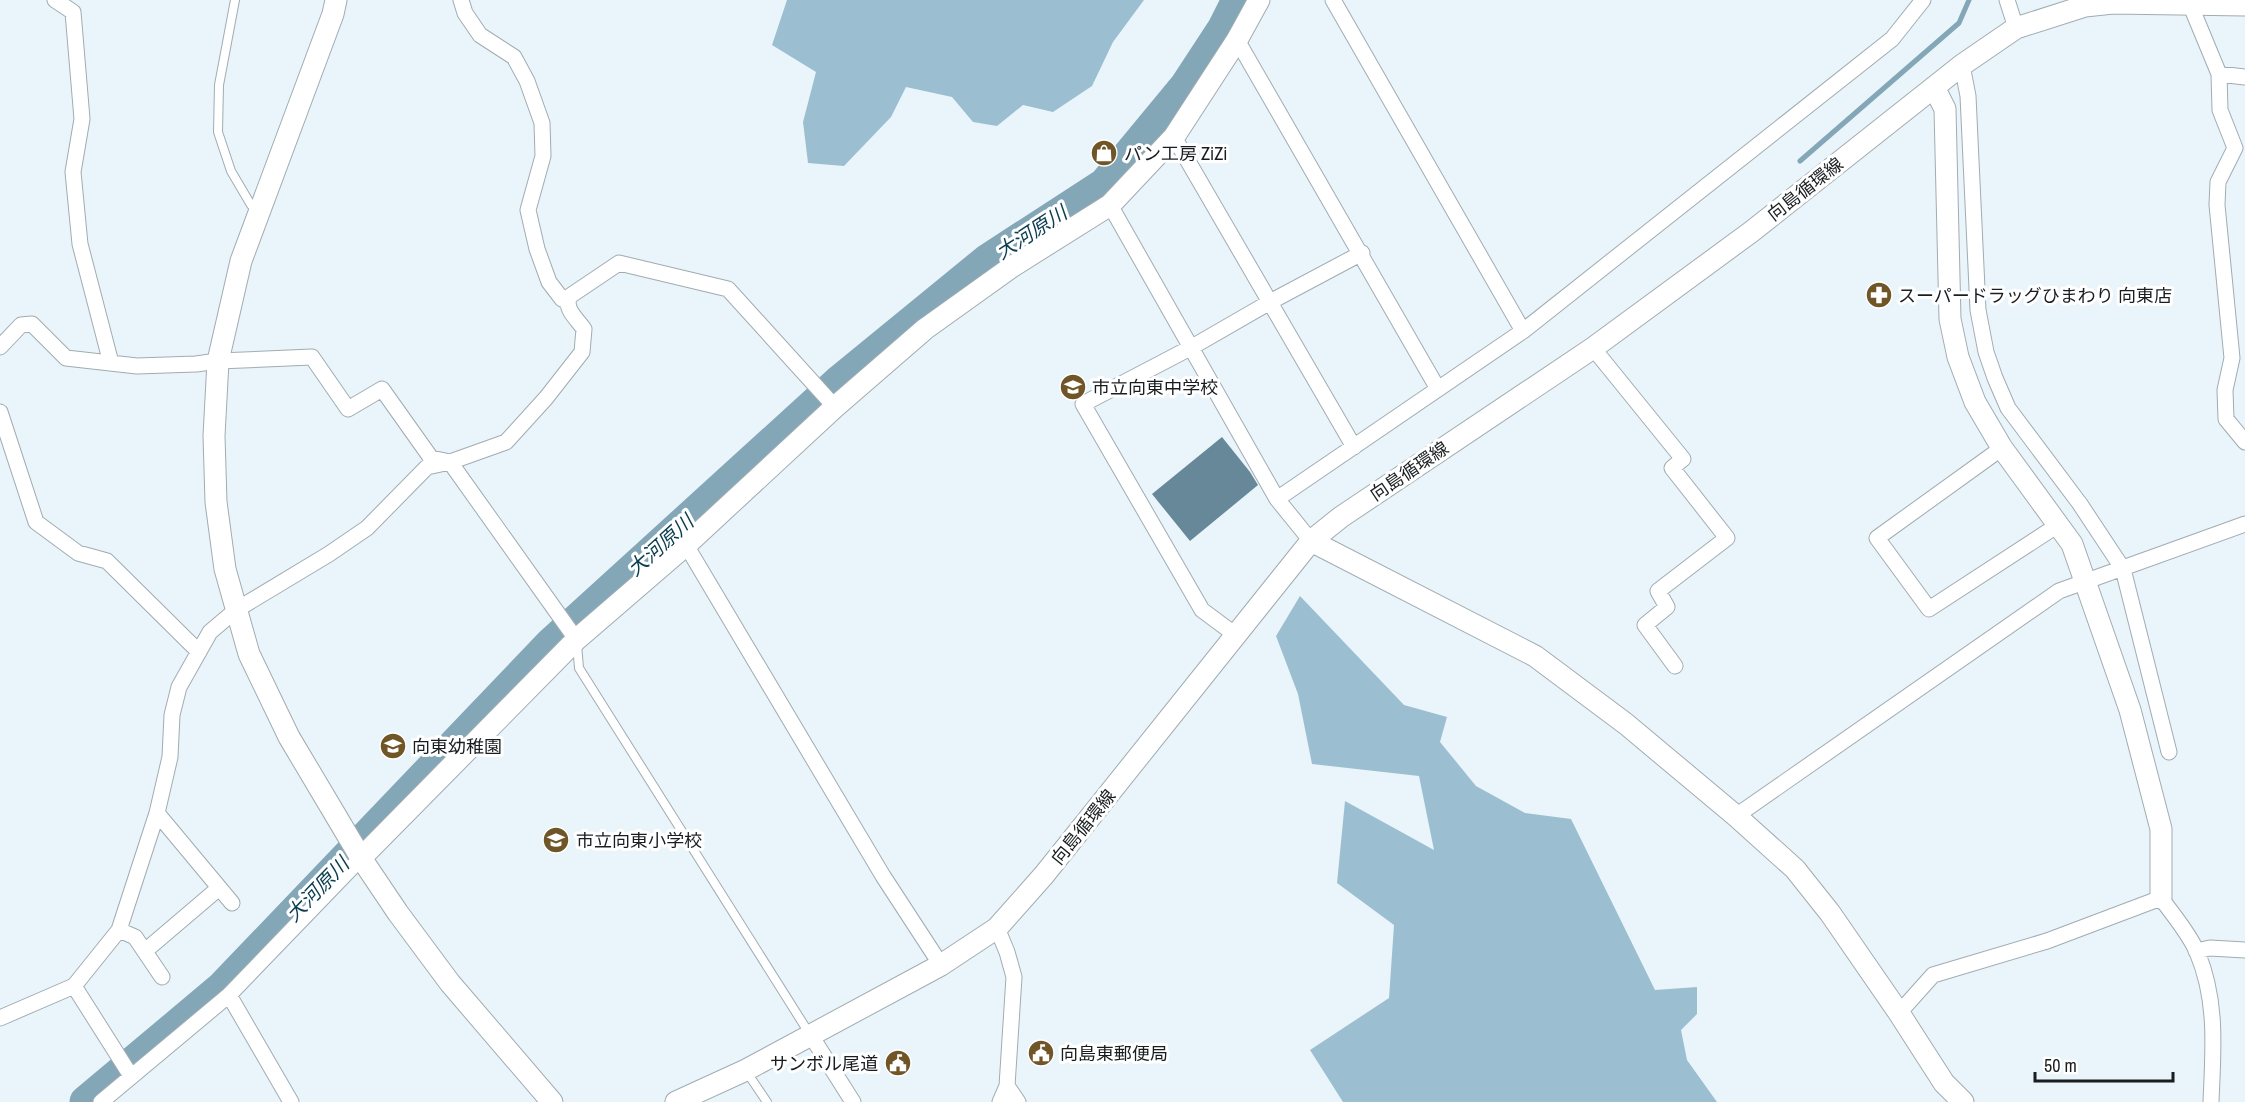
<svg xmlns="http://www.w3.org/2000/svg" width="2245" height="1102" viewBox="0 0 2245 1102" font-family="'Archivo Narrow','Noto Sans JP',sans-serif">
  <rect width="100%" height="100%" fill="#eaf5fb"/>
  <path fill="#9bbfd0" d="M 787,0 L 1144,0 L 1113,42 L 1092,86 L 1053,112 L 1023,105 L 997,126 L 973,122 L 952,97 L 906,87 L 891,117 L 844,166 L 808,163 L 803,122 L 816,72 L 772,45 Z
    M 1300,596 L 1404,705 L 1447,717 L 1440,742 L 1476,786 L 1525,813 L 1571,819 L 1655,990 L 1697,987 L 1697,1014 L 1681,1030 L 1687,1060 L 1717,1102 L 1343,1102 L 1310,1050 L 1389,998 L 1394,925 L 1337,883 L 1345,801 L 1434,850 L 1419,776 L 1312,764 L 1298,694 L 1276,636 Z"/>
  <g fill="none" stroke-linecap="round" stroke-linejoin="round">
    <path stroke="#84a7b7" stroke-width="5" d="M 1800,161 L 1959,23 L 1969,0"/>
    <path stroke="#84a7b7" stroke-width="33" d="M 86,1102 L 222,988 L 551,644 L 840,381 L 988,260 L 1105,184 L 1186,86 L 1224,28 L 1238,0"/>
  </g>
  <path fill="#668898" d="M 1222,437 L 1250,472 L 1258,485 L 1190,541 L 1152,494 Z"/>
  <g fill="none" stroke-linecap="round" stroke-linejoin="round">
    <defs>
      <path id="lane" d="M 235,0 L 219,85 L 218,132 L 231,171 L 251,205 L 259,210
        M 577,644 L 579,668 L 809,1033
        M 746,1071 L 767,1102"/>
      <path id="street" d="M 55,0 L 73,12 L 82,119 L 73,172 L 80,244 L 111,363
        M 461,0 L 465,13 L 480,35 L 514,57 L 527,81 L 542,123 L 543,156 L 528,210 L 537,249 L 549,282 L 562,299 L 567,301
        M 1333,0 L 1523,331
        M 2007,0 L 2016,28
        M 2190,4 L 2219,74 L 2220,110 L 2235,148 L 2218,182 L 2217,205 L 2232,358 L 2225,390 L 2226,419 L 2245,442
        M 1237,40 L 1438,389
        M 1962,65 L 1968,96 L 1978,310 L 1986,352 L 1995,378 L 2008,408 L 2080,504 L 2123,569 L 2169,752
        M 2219,74 L 2245,77
        M 1174,137 L 1354,447
        M 1110,205 L 1277,499 L 1311,541
        M 0,347 L 21,325 L 32,324 L 66,358 L 137,366 L 196,364 L 218,361 L 312,357 L 348,409 L 382,389 L 431,458 L 450,462 L 571,632
        M 1593,348 L 1683,459 L 1672,468 L 1727,538 L 1658,591 L 1667,607 L 1645,625 L 1675,666
        M 0,412 L 36,522 L 78,553 L 107,561 L 199,652
        M 2002,448 L 1877,538 L 1929,609 L 2058,525
        M 1277,499 L 1523,331 L 1892,39 L 1923,0
        M 686,545 L 883,876 L 941,965
        M 1237,636 L 1202,610 L 1083,404 L 1192,347 L 1270,302 L 1362,253
        M 157,813 L 232,903
        M 1736,816 L 2059,591 L 2245,524
        M 997,928 L 1007,952 L 1014,977 L 1007,1086 L 1000,1102
        M 119,930 L 135,937 L 162,977
        M 145,951 L 219,888
        M 2196,951 L 2210,948 L 2245,950
        M 74,986 L 131,1076
        M 229,995 L 291,1102
        M 1899,1013 L 1933,975 L 2047,941 L 2161,898 C 2173,915 2189,933 2197,952 C 2218,1001 2213,1051 2211,1102
        M 0,1018 L 74,986 L 119,930 L 157,813 L 170,757 L 172,715 L 179,687 L 210,632 L 236,610 L 329,554 L 367,528 L 427,467 L 450,462 L 506,442 L 546,398 L 582,352 L 584,329 C 577,319 563,308 570,296 L 619,263 L 728,289 L 835,407
        M 810,1034 L 853,1102
        M 1007,1086 L 1018,1102
        M 101,1102 L 229,995 L 361,858"/>
      <path id="secondary" d="M 336,0 L 333,14 L 241,261 L 218,361 L 214,436 L 216,502 L 225,569 L 249,654 L 289,737 L 361,858 L 398,913 L 450,983 L 552,1102
        M 1934,87 L 1945,109 L 1950,319 L 1958,357 L 1975,402 L 2002,448 L 2072,544 L 2130,710 L 2161,829 L 2161,898
        M 1311,541 L 1535,656 L 1626,724 L 1736,816 L 1795,869 L 1830,913 L 1899,1013 L 1944,1083 L 1963,1102
        M 361,858 L 577,639 L 686,545 L 835,407 L 925,329 L 1013,266 L 1110,205 L 1174,137 L 1237,40 L 1259,0
        M 676,1102 L 746,1070 L 941,965 L 997,928 L 1044,875 L 1311,541 L 1341,517 L 1593,348 L 1751,232 L 1962,65 L 2016,28 L 2085,6 L 2113,3 L 2245,5"/>
    </defs>
    <use href="#lane" stroke="#a1acb1" stroke-width="10"/>
    <use href="#street" stroke="#a1acb1" stroke-width="17"/>
    <use href="#secondary" stroke="#a1acb1" stroke-width="23"/>
    <use href="#lane" stroke="#fff" stroke-width="8"/>
    <use href="#street" stroke="#fff" stroke-width="15"/>
    <use href="#secondary" stroke="#fff" stroke-width="21"/>
  </g>
  <defs>
    <symbol id="shop-disc" viewBox="-11 -11 22 22"><circle r="9.5" fill="#705527" stroke="#fff"/><path d="M-5-2.5h2.3a2.7 3.5 0 0 1 5.4 0H5L5.5 6h-11ZM-1.5-2.5h3a1.5 2.3 0 0 0-3 0Z" fill="#fff"/></symbol>
    <symbol id="pharmacy-disc" viewBox="-11 -11 22 22"><circle r="9.5" fill="#705527" stroke="#fff"/><path d="M-2-6h4v4h4v4h-4v4h-4v-4h-4v-4h4Z" fill="#fff"/></symbol>
    <symbol id="school-disc" viewBox="-11 -11 22 22"><circle r="9.5" fill="#705527" stroke="#fff"/><path d="M0-5L7-2L0 1L-7-2ZM-4 1L0 2.5L4 1V4Q0 6-4 4Z" fill="#fff"/></symbol>
    <symbol id="civic-disc" viewBox="-11 -11 22 22"><circle r="9.5" fill="#705527" stroke="#fff"/><path d="M-.6-6.5H3V-4.5H.6V-3L4-1V1h2V6H-6V1h2V-1L-.6-3ZM-1.2 2.5V6h2.4V2.5Z" fill="#fff"/></symbol>
  </defs>
  <g fill-rule="evenodd">
    <use href="#shop-disc" x="1089" y="138" width="30" height="30"/>
    <use href="#pharmacy-disc" x="1864" y="280" width="30" height="30"/>
    <use href="#school-disc" x="1058" y="372" width="30" height="30"/>
    <use href="#school-disc" x="378" y="731" width="30" height="30"/>
    <use href="#school-disc" x="541" y="825" width="30" height="30"/>
    <use href="#civic-disc" x="1026" y="1038" width="30" height="30"/>
    <use href="#civic-disc" x="883" y="1048" width="30" height="30"/>
  </g>
  <g text-anchor="middle" dominant-baseline="central" stroke-width="6" stroke-linejoin="round" paint-order="stroke">
    <g font-size="18" fill="#191d1f" stroke="#fff" text-anchor="start">
      <text x="1124" y="153">パン工房 ZiZi</text>
      <text x="1898" y="295">スーパードラッグひまわり 向東店</text>
      <text x="1092" y="387">市立向東中学校</text>
      <text x="412" y="746">向東幼稚園</text>
      <text x="576" y="840">市立向東小学校</text>
      <text x="1060" y="1053">向島東郵便局</text>
      <text x="878" y="1063" text-anchor="end">サンボル尾道</text>
    </g>
    <g font-size="18" fill="#191d1f" stroke="#fff">
      <text transform="translate(1805 189) rotate(-38)">向島循環線</text>
      <text transform="translate(1409 471) rotate(-34)">向島循環線</text>
      <text transform="translate(1083 827) rotate(-51)">向島循環線</text>
    </g>
    <g font-size="20" font-style="italic" fill="#0a3d50" stroke="#fff">
      <text transform="translate(1031 232) rotate(-33)">大河原川</text>
      <text transform="translate(660 545) rotate(-42)">大河原川</text>
      <text transform="translate(317 889) rotate(-46)">大河原川</text>
    </g>
  </g>
  <path d="M2035 1072v9h138v-9" fill="none" stroke="#191d1f" stroke-width="3"/>
  <text x="2044" y="1072" font-size="18" fill="#191d1f" stroke="#ffffff" stroke-width="4.5" paint-order="stroke">50 m</text>
</svg>
